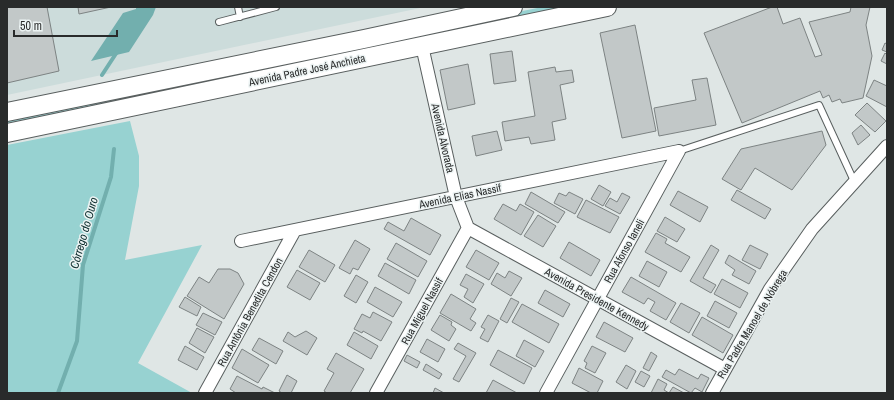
<svg xmlns="http://www.w3.org/2000/svg" width="894" height="400" viewBox="0 0 894 400" font-family="'Archivo Narrow',sans-serif">
  <rect width="100%" height="100%" fill="#dfe6e5"/>
  <path fill="#ccdcdb" d="M 7,7 L 425,7 L 7,95 Z"/>
  <path fill="#97d2d1" d="M 542,7 L 568,7 L 7,127 L 7,119 Z
    M 130,121 L 139,156 L 139,186 L 125,260 L 202,245 L 138,363 L 192,393 L 7,393 L 7,145 Z"/>
  <path fill="#72afae" d="M 136,7 L 156,7 L 153,15 L 129,52 L 91,61 L 123,13 L 136,9 Z"/>
  <g fill="none" stroke-linecap="round" stroke-linejoin="round">
    <path stroke="#72afae" stroke-width="4" d="M 102,75 L 117,52
      M 58,393 L 77,341 L 83,265 L 111,177 L 114,149"/>
  </g>
  <path fill="#c2c8c8" stroke="#7d8383" d="M 7,7 L 47,7 L 59,71 L 7,83 Z
    M 78,7 L 111,7 L 79,14 Z
    M 772,7 L 777,7 L 783,24 L 800,18 L 815,57 L 822,55 L 809,22 L 850,12 L 851,7 L 870,7 L 866,25 L 872,56 L 863,98 L 842,103 L 840,99 L 832,102 L 829,95 L 823,98 L 820,91 L 742,123 L 704,33 Z
    M 635,25 L 656,131 L 622,138 L 600,33 Z
    M 885,43 L 887,44 L 887,52 L 882,50 Z
    M 512,51 L 516,81 L 494,84 L 490,54 Z
    M 885,53 L 887,55 L 887,64 L 881,61 Z
    M 468,64 L 475,104 L 448,110 L 440,70 Z
    M 555,67 L 556,72 L 572,70 L 574,82 L 560,85 L 566,119 L 552,122 L 555,140 L 531,144 L 529,137 L 505,141 L 502,122 L 535,116 L 528,72 Z
    M 707,78 L 716,125 L 659,136 L 654,108 L 696,100 L 692,80 Z
    M 874,80 L 887,86 L 887,107 L 866,96 Z
    M 867,103 L 886,121 L 875,132 L 855,115 Z
    M 861,125 L 870,135 L 858,145 L 852,133 Z
    M 497,131 L 502,150 L 476,156 L 472,136 Z
    M 822,131 L 826,145 L 792,190 L 755,168 L 741,190 L 722,179 L 741,149 Z
    M 599,185 L 611,192 L 603,206 L 591,199 Z
    M 737,190 L 771,209 L 765,219 L 731,200 Z
    M 678,191 L 708,207 L 700,222 L 670,205 Z
    M 531,192 L 565,212 L 558,223 L 525,204 Z
    M 569,192 L 583,199 L 575,214 L 554,203 L 559,193 L 566,196 Z
    M 622,193 L 630,197 L 620,214 L 605,206 L 610,198 L 617,202 Z
    M 586,200 L 619,217 L 610,233 L 577,217 Z
    M 503,204 L 516,211 L 520,204 L 534,212 L 521,235 L 494,219 Z
    M 538,215 L 556,226 L 543,247 L 524,236 Z
    M 665,217 L 685,229 L 677,242 L 657,231 Z
    M 411,218 L 441,235 L 430,255 L 384,229 L 388,222 L 404,231 Z
    M 656,233 L 667,239 L 665,243 L 690,257 L 681,272 L 645,252 Z
    M 355,240 L 370,249 L 358,270 L 353,268 L 350,274 L 339,268 Z
    M 569,242 L 600,260 L 591,276 L 560,258 Z
    M 396,243 L 427,261 L 418,277 L 387,259 Z
    M 711,245 L 719,250 L 703,278 L 716,285 L 711,293 L 690,281 Z
    M 750,245 L 768,254 L 760,269 L 742,260 Z
    M 309,250 L 335,265 L 325,282 L 299,267 Z
    M 476,250 L 499,263 L 489,280 L 466,267 Z
    M 729,255 L 756,271 L 749,284 L 732,275 L 735,270 L 725,263 Z
    M 647,261 L 667,272 L 659,287 L 639,276 Z
    M 385,263 L 416,280 L 409,294 L 378,276 Z
    M 218,269 L 230,269 L 238,273 L 244,284 L 224,319 L 187,296 L 199,277 L 209,283 Z
    M 297,270 L 320,283 L 310,300 L 287,287 Z
    M 509,271 L 522,278 L 511,296 L 491,284 L 497,273 L 505,278 Z
    M 466,274 L 484,284 L 473,303 L 464,297 L 468,289 L 460,285 Z
    M 356,275 L 368,282 L 356,303 L 344,296 Z
    M 631,277 L 676,303 L 666,320 L 650,311 L 655,302 L 648,298 L 644,304 L 622,292 Z
    M 722,279 L 748,293 L 740,308 L 714,294 Z
    M 375,287 L 402,302 L 393,317 L 367,302 Z
    M 545,290 L 570,304 L 563,317 L 538,303 Z
    M 451,294 L 476,309 L 470,319 L 476,323 L 471,331 L 440,313 Z
    M 185,297 L 201,307 L 197,316 L 179,307 Z
    M 511,298 L 519,302 L 507,323 L 500,319 Z
    M 715,301 L 737,313 L 729,328 L 707,316 Z
    M 681,303 L 700,313 L 689,333 L 670,322 Z
    M 522,304 L 559,324 L 549,343 L 512,322 Z
    M 373,312 L 392,322 L 381,341 L 363,331 L 362,333 L 354,329 L 362,314 L 370,318 Z
    M 203,313 L 222,322 L 215,335 L 196,325 Z
    M 440,315 L 452,322 L 451,325 L 456,329 L 449,341 L 431,330 Z
    M 488,315 L 499,321 L 488,342 L 480,338 L 485,329 L 481,327 Z
    M 702,317 L 733,335 L 723,353 L 692,335 Z
    M 604,322 L 633,338 L 625,352 L 596,337 Z
    M 197,328 L 214,337 L 205,353 L 189,343 Z
    M 306,331 L 317,338 L 307,355 L 283,341 L 288,332 L 295,337 Z
    M 354,332 L 378,346 L 371,359 L 347,345 Z
    M 259,338 L 283,351 L 276,364 L 252,350 Z
    M 427,339 L 445,349 L 438,362 L 420,352 Z
    M 524,340 L 544,351 L 535,367 L 516,356 Z
    M 458,343 L 476,353 L 459,382 L 453,379 L 466,356 L 454,349 Z
    M 185,346 L 204,357 L 197,370 L 178,360 Z
    M 592,346 L 606,353 L 595,373 L 585,368 L 587,363 L 584,361 Z
    M 242,349 L 269,365 L 258,383 L 232,368 Z
    M 498,350 L 532,368 L 524,384 L 490,365 Z
    M 651,352 L 657,356 L 649,371 L 643,368 Z
    M 336,353 L 364,369 L 350,393 L 327,393 L 324,391 L 334,373 L 327,369 Z
    M 407,355 L 420,362 L 417,368 L 404,361 Z
    M 426,364 L 442,374 L 439,379 L 423,370 Z
    M 626,365 L 636,371 L 627,389 L 616,382 Z
    M 579,368 L 603,381 L 597,393 L 591,393 L 572,383 Z
    M 679,369 L 698,379 L 701,374 L 709,378 L 702,392 L 695,388 L 691,393 L 662,377 L 666,370 L 675,375 Z
    M 641,371 L 650,376 L 644,387 L 635,382 Z
    M 287,375 L 297,381 L 291,393 L 282,393 L 279,391 Z
    M 237,376 L 262,389 L 263,387 L 275,393 L 236,393 L 230,389 Z
    M 658,379 L 667,384 L 664,390 L 669,393 L 673,387 L 684,393 L 651,393 Z
    M 493,380 L 517,393 L 486,393 Z
    M 435,388 L 444,393 L 433,393 Z"/>
  <g fill="none" stroke-linecap="round" stroke-linejoin="round">
    <defs>
      <path id="service" d="M 238,7 L 240,17
        M 219,22 L 276,7
        M 679,151 L 819,105 L 854,181"/>
      <path id="minor" d="M 422,46 L 456,197 L 468,228
        M 468,228 L 725,369
        M 241,241 L 679,151
        M 205,393 L 295,230
        M 376,393 L 468,228
        M 546,393 L 679,151
        M 712,393 L 770,289 L 812,229 L 887,146"/>
      <path id="secondary" d="M 7,112 L 364,39 L 513,7
        M 7,133 L 607,7"/>
    </defs>
    <use href="#service" stroke="#595f5f" stroke-width="8"/>
    <use href="#minor" stroke="#595f5f" stroke-width="14"/>
    <use href="#secondary" stroke="#595f5f" stroke-width="20"/>
    <use href="#service" stroke="#fff" stroke-width="6"/>
    <use href="#minor" stroke="#fff" stroke-width="12"/>
    <use href="#secondary" stroke="#fff" stroke-width="18"/>
  </g>
  <g text-anchor="middle" dominant-baseline="central" stroke-width="3" stroke-linejoin="round" paint-order="stroke">
    <g font-size="11" fill="#292b2b" stroke="#ecf3f3">
      <text transform="translate(307 70) rotate(-12)">Avenida Padre José Anchieta</text>
      <text transform="translate(443 138) rotate(77)">Avenida Alvorada</text>
      <text transform="translate(460 196) rotate(-12)">Avenida Elias Nassif</text>
      <text transform="translate(624 251) rotate(-61)">Rua Afonso Ianeli</text>
      <text transform="translate(597 299) rotate(29)">Avenida Presidente Kennedy</text>
      <text transform="translate(422 311) rotate(-61)">Rua Miguel Nassif</text>
      <text transform="translate(250 312) rotate(-61)">Rua Antônia Benedita Cendon</text>
      <text transform="translate(752 324) rotate(-59)">Rua Padre Manoel de Nóbrega</text>
    </g>
    <g font-size="12" font-style="italic" fill="#103030" stroke="#ecf3f3">
      <text transform="translate(84 233) rotate(-74)">Córrego do Ouro</text>
    </g>
  </g>
  <rect width="894" height="400" fill="none" stroke="#292b2b" stroke-width="16"/>
  <path d="M14 30v6h103v-6" fill="none" stroke="#292b2b" stroke-width="2"/>
  <text x="20" y="30" font-size="12" fill="#292b2b" stroke="#ecf3f3" stroke-width="3" paint-order="stroke">50 m</text>
</svg>
